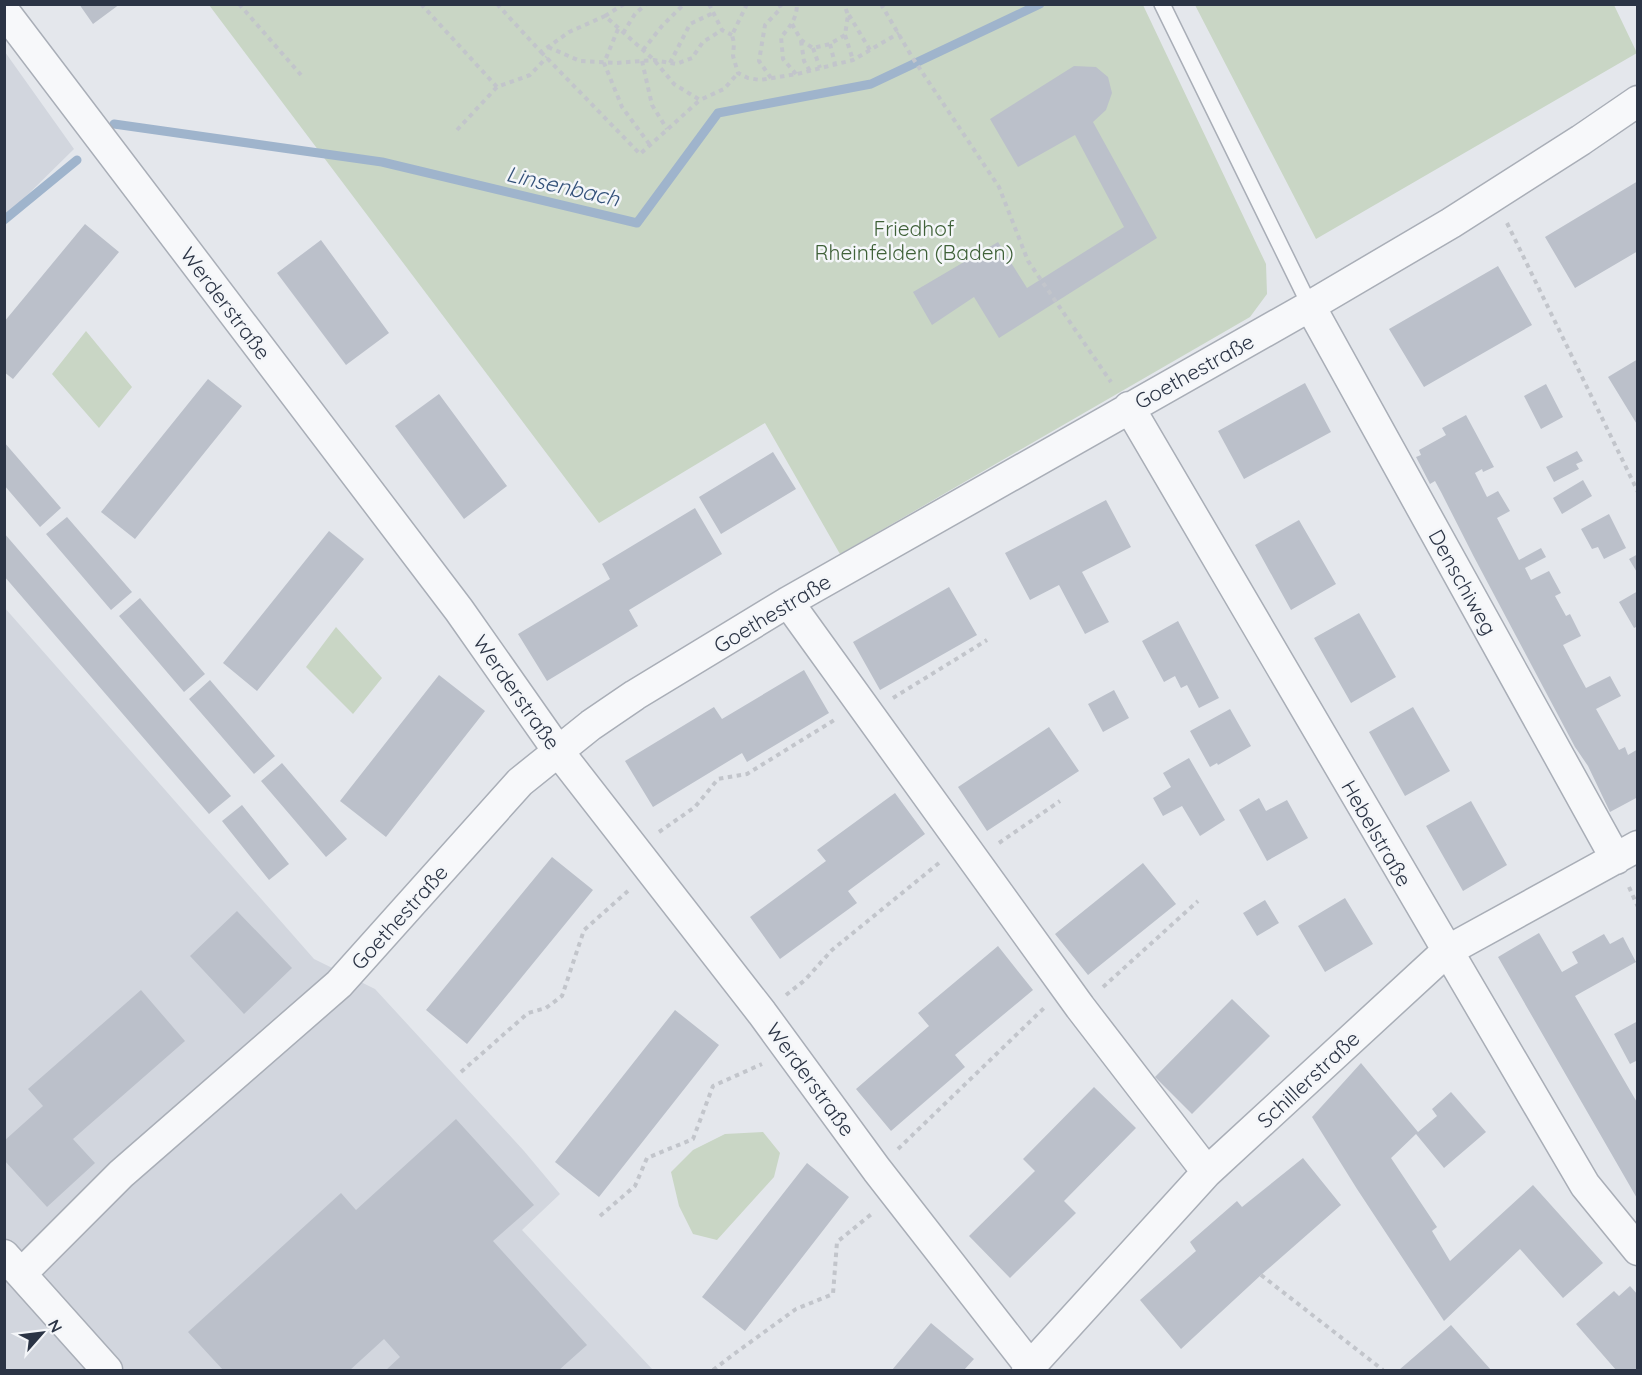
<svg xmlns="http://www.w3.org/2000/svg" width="1642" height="1375" viewBox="0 0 1642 1375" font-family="Quicksand,sans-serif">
  <rect width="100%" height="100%" fill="#e4e7ec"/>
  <path fill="#d2d6de" d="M 5,52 L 74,149 L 5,217 L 4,217 Z
    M 4,607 L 314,959 L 375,989 L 524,1151 L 560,1194 L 522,1230 L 653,1370 L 5,1370 Z"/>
  <path fill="#c9d6c5" d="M 209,5 L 1143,5 L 1266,264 L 1267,294 L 1250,317 L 840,554 L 765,423 L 599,523 Z
    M 1195,5 L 1614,5 L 1637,53 L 1316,239 Z
    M 86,331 L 132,387 L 99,428 L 52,374 Z
    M 336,627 L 382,678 L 353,714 L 306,667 Z
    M 763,1132 L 780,1153 L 774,1177 L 717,1240 L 693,1234 L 679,1206 L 671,1172 L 693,1150 L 725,1134 Z"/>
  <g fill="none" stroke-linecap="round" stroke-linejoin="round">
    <path stroke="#9fb4cc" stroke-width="9" d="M 114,124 L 382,162 L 637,223 L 718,113 L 871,84 L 1040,4
      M 4,220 L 77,160"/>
  </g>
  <path fill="#bbc0ca" d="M 79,4 L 120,4 L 93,24 Z
    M 1074,66 L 1096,67 L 1108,77 L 1112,93 L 1106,110 L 1093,122 L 1157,238 L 999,338 L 974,297 L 932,325 L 913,292 L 998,242 L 1027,288 L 1124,227 L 1075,135 L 1018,167 L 990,119 Z
    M 1638,181 L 1638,251 L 1575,288 L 1545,237 Z
    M 85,224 L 119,252 L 13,379 L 4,372 L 4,322 Z
    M 321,240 L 389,333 L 346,365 L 277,273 Z
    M 1498,266 L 1532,325 L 1424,387 L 1389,329 Z
    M 1638,359 L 1638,426 L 1608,377 Z
    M 208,379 L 242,406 L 135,539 L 101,512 Z
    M 1305,383 L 1331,432 L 1244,479 L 1218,431 Z
    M 1546,384 L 1563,417 L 1541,429 L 1524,396 Z
    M 439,394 L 507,486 L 464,519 L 395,426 Z
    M 1466,415 L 1494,467 L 1483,472 L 1482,469 L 1475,473 L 1487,497 L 1498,491 L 1510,511 L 1497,518 L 1519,560 L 1541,548 L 1546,557 L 1525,568 L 1531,580 L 1549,571 L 1561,593 L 1555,596 L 1566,616 L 1570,614 L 1581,636 L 1563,645 L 1574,666 L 1586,688 L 1610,676 L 1621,696 L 1596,709 L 1619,750 L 1625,747 L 1628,755 L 1638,749 L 1638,797 L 1610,812 L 1588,766 L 1575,747 L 1474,557 L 1441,492 L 1435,481 L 1430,484 L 1416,457 L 1421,455 L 1419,450 L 1446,435 L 1442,428 Z
    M 4,442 L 61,508 L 40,527 L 4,485 Z
    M 1577,451 L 1583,461 L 1576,464 L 1579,469 L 1554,482 L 1546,467 Z
    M 773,452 L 796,489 L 721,534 L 699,497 Z
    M 1583,480 L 1592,496 L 1562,514 L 1553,498 Z
    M 1106,500 L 1131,547 L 1082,572 L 1109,622 L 1085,634 L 1059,585 L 1030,600 L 1005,553 Z
    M 695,508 L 722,554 L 629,610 L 638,626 L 547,681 L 518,634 L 610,579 L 602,564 Z
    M 1609,514 L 1626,548 L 1604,559 L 1598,547 L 1592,549 L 1581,529 Z
    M 67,517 L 132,592 L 111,610 L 46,534 Z
    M 1299,520 L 1336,584 L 1291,610 L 1255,545 Z
    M 329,531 L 364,559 L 257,691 L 223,663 Z
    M 4,533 L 231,796 L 209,814 L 4,576 Z
    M 1638,554 L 1638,574 L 1629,559 Z
    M 949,587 L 977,635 L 880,690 L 853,642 Z
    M 1638,591 L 1638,626 L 1634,628 L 1619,602 Z
    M 140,598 L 205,674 L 184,692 L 119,616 Z
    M 1359,613 L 1396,677 L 1351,703 L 1314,638 Z
    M 1178,621 L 1219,698 L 1199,708 L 1187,685 L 1181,688 L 1175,676 L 1164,682 L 1142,641 Z
    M 804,670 L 829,713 L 747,762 L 742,753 L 653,807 L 625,761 L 714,707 L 722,719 Z
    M 439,675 L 485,711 L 386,837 L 340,801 Z
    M 210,680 L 275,756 L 254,774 L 189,699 Z
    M 1114,690 L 1129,718 L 1103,732 L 1088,704 Z
    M 1413,707 L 1450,771 L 1405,796 L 1369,732 Z
    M 1230,709 L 1251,746 L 1218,765 L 1217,763 L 1210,767 L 1190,731 Z
    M 1049,727 L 1079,771 L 987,831 L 958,787 Z
    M 1189,758 L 1225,820 L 1200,836 L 1182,806 L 1163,816 L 1153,798 L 1171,787 L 1163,773 Z
    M 282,763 L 347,839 L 326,857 L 261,781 Z
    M 895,793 L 925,834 L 848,891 L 857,903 L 780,959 L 750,917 L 826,861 L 817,850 Z
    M 1259,798 L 1266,811 L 1287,800 L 1308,838 L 1267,861 L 1239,810 Z
    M 1471,801 L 1507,865 L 1463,891 L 1426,826 Z
    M 242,805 L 289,864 L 269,880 L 222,821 Z
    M 552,857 L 593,890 L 467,1044 L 426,1010 Z
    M 1143,863 L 1176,904 L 1088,975 L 1055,934 Z
    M 1345,898 L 1373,944 L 1325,972 L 1298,926 Z
    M 1265,900 L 1279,923 L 1257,936 L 1243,913 Z
    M 237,911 L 292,968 L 244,1014 L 190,956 Z
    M 1539,933 L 1562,972 L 1578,963 L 1572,952 L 1604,934 L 1610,944 L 1623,937 L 1636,962 L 1575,996 L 1638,1104 L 1638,1200 L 1498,957 Z
    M 998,946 L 1033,990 L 955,1055 L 965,1067 L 891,1131 L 856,1089 L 929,1026 L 918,1013 Z
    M 141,990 L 185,1041 L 73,1139 L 95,1163 L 47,1207 L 4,1160 L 4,1141 L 43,1106 L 28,1089 Z
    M 1232,999 L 1270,1036 L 1192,1114 L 1155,1077 Z
    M 675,1010 L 719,1045 L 599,1197 L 555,1162 Z
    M 1638,1021 L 1638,1060 L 1630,1064 L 1614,1034 Z
    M 1361,1063 L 1418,1132 L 1437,1116 L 1432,1109 L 1451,1092 L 1486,1132 L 1444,1168 L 1416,1134 L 1391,1158 L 1437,1227 L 1432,1231 L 1450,1261 L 1533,1185 L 1603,1263 L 1563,1298 L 1520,1249 L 1444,1321 L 1357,1189 L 1312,1117 Z
    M 1094,1087 L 1136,1128 L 1064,1201 L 1076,1213 L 1010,1278 L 969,1236 L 1035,1171 L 1023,1159 Z
    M 456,1119 L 534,1205 L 493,1241 L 587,1345 L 559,1370 L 386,1370 L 400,1357 L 384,1339 L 350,1370 L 223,1370 L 188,1332 L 341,1193 L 356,1210 Z
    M 1303,1158 L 1341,1205 L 1261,1275 L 1181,1349 L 1140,1300 L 1196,1251 L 1190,1242 L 1237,1201 L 1242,1207 Z
    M 807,1163 L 849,1197 L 745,1331 L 702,1297 Z
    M 1630,1286 L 1638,1295 L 1638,1370 L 1616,1370 L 1576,1324 L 1614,1291 L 1619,1296 Z
    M 931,1323 L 974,1359 L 964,1370 L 892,1370 Z
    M 1451,1325 L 1491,1370 L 1399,1370 Z"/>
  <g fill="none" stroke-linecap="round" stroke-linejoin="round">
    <defs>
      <path id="lane" d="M 1162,4 L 1310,306"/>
      <path id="street" d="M 4,11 L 459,610 L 558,751 L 762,1013 L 877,1170 L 1033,1370
        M 1310,306 L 1616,859
        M 1129,407 L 1585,1185 L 1638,1250
        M 788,602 L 1080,1007 L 1207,1172
        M 4,1255 L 107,1370
        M 21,1274 L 121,1174 L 339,984 L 520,782 L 591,725 L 635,695 L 788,602 L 1310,306 L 1451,223 L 1581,140 L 1638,101
        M 1027,1370 L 1207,1172 L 1447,951 L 1638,846"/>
    </defs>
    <use href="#lane" stroke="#a9aeb7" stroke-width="18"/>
    <use href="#street" stroke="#a9aeb7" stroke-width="33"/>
    <path stroke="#c2c5cb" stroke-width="4" stroke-dasharray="4.5 4.5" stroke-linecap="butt" d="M 239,4 L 301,75
      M 421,4 L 497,87 L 530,75 L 547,57
      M 497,4 L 541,52 L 569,32 L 605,16
      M 624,4 L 605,16 L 654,60 L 674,84 L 700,100 L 724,89 L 738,73
      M 709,4 L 722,30 L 732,35
      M 747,4 L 732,35 L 734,43 L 733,56 L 738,73 L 748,78 L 760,80 L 797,74 L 853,60 L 899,33
      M 881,4 L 912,57 L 999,187 L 1028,261 L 1111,382
      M 849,15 L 870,50
      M 792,24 L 801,40 L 813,48 L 830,44 L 845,35 L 848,15 L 844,4
      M 618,29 L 604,63 L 622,107 L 650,145
      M 623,33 L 635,14 L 646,4
      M 845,35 L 853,60
      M 801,41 L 804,61 L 810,71
      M 830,44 L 835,64
      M 548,47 L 580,61 L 616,63 L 654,60 L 676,64 L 692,58 L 703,42 L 722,30
      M 813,48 L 820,68
      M 643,50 L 662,26 L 684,4
      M 541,52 L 640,154 L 700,100
      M 642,61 L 652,105 L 667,129
      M 670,63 L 690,24 L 713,13
      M 796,74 L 783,59 L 781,37 C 790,27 797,18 797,4
      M 771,78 L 759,61 L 765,25 L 781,8 L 779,4
      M 457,130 L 497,87
      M 1507,223 L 1638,492
      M 893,698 L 987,640
      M 659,832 L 695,807 L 718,779 L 747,774 L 836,719
      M 999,843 L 1060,801
      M 1629,887 L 1638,907
      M 1103,987 L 1198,901
      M 786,995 L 805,980 L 832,950 L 939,863
      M 461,1072 L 528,1013 L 546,1008 L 562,996 L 584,930 L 628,891
      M 898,1149 L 1044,1008
      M 600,1216 L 635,1186 L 647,1158 L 693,1139 L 713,1086 L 762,1064
      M 1261,1275 L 1383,1370
      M 713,1370 L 734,1354 L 796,1309 L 833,1294 L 837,1242 L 874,1212"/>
    <use href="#lane" stroke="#f7f8fa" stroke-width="15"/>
    <use href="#street" stroke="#f7f8fa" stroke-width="30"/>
  </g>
  <g text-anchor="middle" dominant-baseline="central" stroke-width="5" stroke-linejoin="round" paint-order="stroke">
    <g font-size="21" fill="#3f6138" stroke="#f4f6f9">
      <text x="914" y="228">Friedhof<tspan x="914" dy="24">Rheinfelden (Baden)</tspan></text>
    </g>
    <g font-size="21" fill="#2b3445" stroke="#f4f6f9">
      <text transform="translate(226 303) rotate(53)">Werderstraße</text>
      <text transform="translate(1194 371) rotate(-29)">Goethestraße</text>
      <text transform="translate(1463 582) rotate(61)">Denschiweg</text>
      <text transform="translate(772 613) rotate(-31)">Goethestraße</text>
      <text transform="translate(517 692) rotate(55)">Werderstraße</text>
      <text transform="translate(1377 833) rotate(60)">Hebelstraße</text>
      <text transform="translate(399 917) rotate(-48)">Goethestraße</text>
      <text transform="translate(811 1079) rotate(54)">Werderstraße</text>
      <text transform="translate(1308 1079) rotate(-43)">Schillerstraße</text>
    </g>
    <g font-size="22" font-style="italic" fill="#34527a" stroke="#f4f6f9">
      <text transform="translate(563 186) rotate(13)">Linsenbach</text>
    </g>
  </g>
  <rect width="1642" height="1375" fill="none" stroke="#2b3445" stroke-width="12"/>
  <g transform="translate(42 1333) rotate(62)" stroke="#f4f6f9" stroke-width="4.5" paint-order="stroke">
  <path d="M0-4.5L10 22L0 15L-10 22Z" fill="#2b3445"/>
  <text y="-9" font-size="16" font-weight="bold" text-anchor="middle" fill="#2b3445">N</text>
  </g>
</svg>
